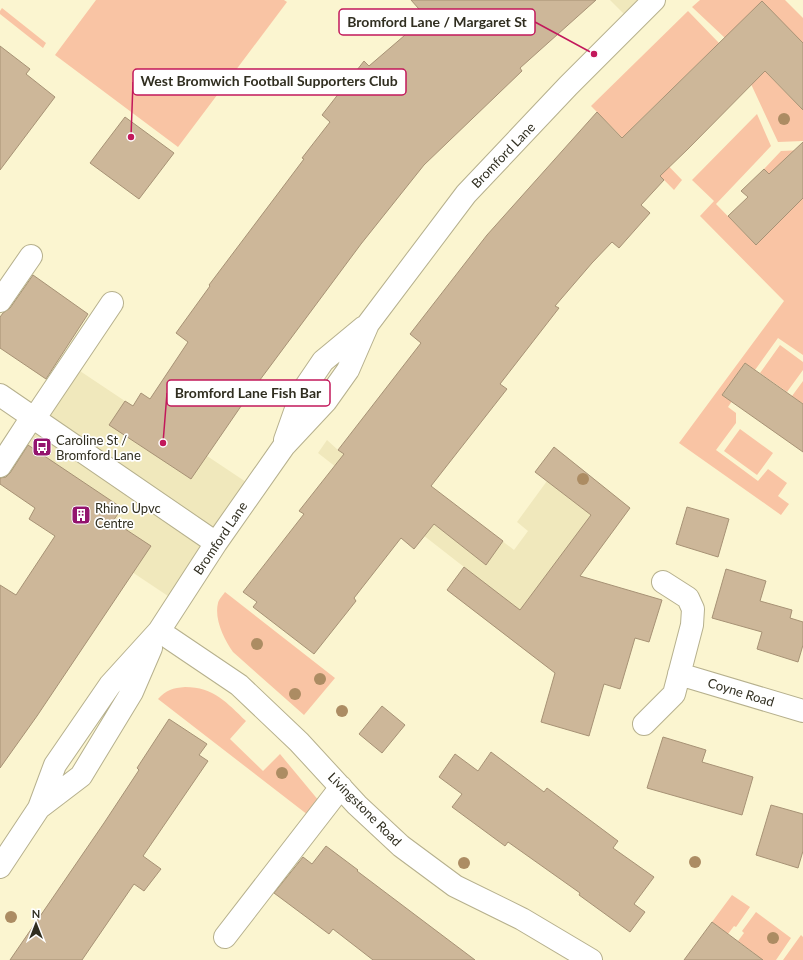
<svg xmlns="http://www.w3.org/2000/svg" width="803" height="960" viewBox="0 0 803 960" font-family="Lato,sans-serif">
  <rect width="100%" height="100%" fill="#fbf5d0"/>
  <path fill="#f0e8bc" d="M 610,0 L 654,0 L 632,22 Z
    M 80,371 L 255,488 L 177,602 L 0,484 L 0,483 L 66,382 L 73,382 Z
    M 327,440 L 338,450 L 465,548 L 483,526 L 514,550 L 528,531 L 517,522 L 547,481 L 535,472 L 554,447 L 630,508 L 525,650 L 447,590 L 464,567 L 318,453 Z"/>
  <path fill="#f9c4a4" d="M 96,0 L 284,0 L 287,2 L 178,147 L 55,55 Z
    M 700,0 L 785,0 L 803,18 L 803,45 L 762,1 L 725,38 L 692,7 Z
    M 2,8 L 46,43 L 43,48 L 0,14 L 0,11 Z
    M 688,11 L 719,43 L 632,128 L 682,180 L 674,190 L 591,106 Z
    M 753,59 L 803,110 L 803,141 L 778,142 L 744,69 Z
    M 757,114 L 771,146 L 716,204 L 756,245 L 803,198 L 803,355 L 778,338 L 755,370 L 745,363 L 722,395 L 732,401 L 728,407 L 736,413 L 736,423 L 716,450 L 758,481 L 768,469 L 787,483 L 778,496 L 789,504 L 781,515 L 679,443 L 784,301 L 700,216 L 714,201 L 692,180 Z
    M 803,150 L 769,174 L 764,169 L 781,151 Z
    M 780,345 L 803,362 L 803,370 L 787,392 L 760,373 Z
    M 803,381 L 803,404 L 792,396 Z
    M 740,429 L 773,453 L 757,475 L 724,451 Z
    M 225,592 L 335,678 L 304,715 L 233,652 C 224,639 214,619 218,603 C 219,599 223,595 225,592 Z
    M 185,687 C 214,687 227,703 246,721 L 230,739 L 263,771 L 280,754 L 319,801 L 308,815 L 158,699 C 166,690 173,688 185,687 Z
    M 732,895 L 750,907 L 736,927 L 734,926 L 728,934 L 712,922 Z
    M 756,912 L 791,938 L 776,960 L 749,960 L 754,953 L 738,941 L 744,933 L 742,931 Z
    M 801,935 L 803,937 L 803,960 L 783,960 Z"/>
  <path fill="#cdb799" stroke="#a79275" d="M 411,0 L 596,0 L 520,68 L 522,71 L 424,165 L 361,244 L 248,396 L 191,479 L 109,425 L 125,401 L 133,406 L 141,393 L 150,399 L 188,342 L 176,333 L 210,286 L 209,285 L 304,159 L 302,158 L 330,122 L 322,115 L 364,61 L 369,66 L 426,17 Z
    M 762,1 L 803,43 L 803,110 L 765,71 L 688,149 L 660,176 L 664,180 L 641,205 L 650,213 L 619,248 L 612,242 L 592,263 L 555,306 L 559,308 L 500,384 L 507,389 L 431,486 L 503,541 L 486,565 L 434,524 L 414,549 L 401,538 L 354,598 L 356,601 L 314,654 L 253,607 L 257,602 L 243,592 L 304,514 L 299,511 L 344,454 L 338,450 L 421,343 L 410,334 L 487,235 L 597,112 L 622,138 Z
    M 0,46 L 30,69 L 26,74 L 55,97 L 0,170 Z
    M 125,117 L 174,153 L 139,199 L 90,163 Z
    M 803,142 L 803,198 L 756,245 L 728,216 L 748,197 L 741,191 L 764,169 L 769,174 Z
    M 33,275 L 88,314 L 46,379 L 0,348 L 0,317 L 3,313 L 10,308 Z
    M 745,363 L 803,404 L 803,452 L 722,395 Z
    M 28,445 L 122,508 L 113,521 L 151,546 L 37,716 L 0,768 L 0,585 L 16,595 L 55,536 L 29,519 L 35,508 L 0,484 L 0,478 L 6,477 L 10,473 Z
    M 554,447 L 630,508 L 580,576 L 662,600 L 649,642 L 635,638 L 620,689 L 604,684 L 589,736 L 541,722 L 555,673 L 447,590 L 464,567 L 520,610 L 591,515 L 535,472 Z
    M 687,507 L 729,519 L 718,557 L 676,544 Z
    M 726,569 L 766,581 L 760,601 L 792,610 L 790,618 L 803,622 L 803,645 L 798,662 L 757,649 L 762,632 L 712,618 Z
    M 382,706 L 405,725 L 382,753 L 359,734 Z
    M 169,719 L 207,744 L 199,755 L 208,761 L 143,856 L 161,869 L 144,891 L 134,884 L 82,960 L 10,960 L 104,823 L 139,770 L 137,768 Z
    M 663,737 L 706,750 L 702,762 L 753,777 L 742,815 L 647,788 Z
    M 491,752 L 544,792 L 547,788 L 618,841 L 613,848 L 654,877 L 634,904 L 645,912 L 630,932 L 579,895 L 580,893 L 508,842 L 505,846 L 452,807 L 462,794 L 439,777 L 455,754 L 478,771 Z
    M 771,805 L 803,814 L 803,851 L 798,868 L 756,855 Z
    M 326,846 L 358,870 L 357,871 L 475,960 L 373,960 L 333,929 L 329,934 L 274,893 L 303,857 L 312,864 Z
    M 712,922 L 763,960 L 684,960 Z"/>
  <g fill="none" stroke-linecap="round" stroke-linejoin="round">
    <defs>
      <path id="minor" d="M 0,301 L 31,256
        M 0,395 L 216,543
        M 34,419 L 112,303
        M 285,440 L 302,392 L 323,361 L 364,327
        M 0,466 L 32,417
        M 159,631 L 239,685 L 299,742 L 357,805 L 401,846 L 455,886 L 522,919 L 591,960
        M 679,674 L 803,711
        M 644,724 L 674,694 L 692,625 L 693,609 L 688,598 L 663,582
        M 39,808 L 81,776 L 132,692 L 151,648
        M 0,867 L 39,808 L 55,765 L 110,685 L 159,631 L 216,543 L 284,446 L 326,401 L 348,370 L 368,324 L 466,194 L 568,86 L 654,0
        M 225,937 L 341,787"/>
    </defs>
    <use href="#minor" stroke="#b6b08d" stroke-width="24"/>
    <use href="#minor" stroke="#fff" stroke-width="22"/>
  </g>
  <g fill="#ac8c63">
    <circle cx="784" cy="119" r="6"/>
    <circle cx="583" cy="479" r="6"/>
    <circle cx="257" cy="644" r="6"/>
    <circle cx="320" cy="679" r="6"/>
    <circle cx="295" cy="694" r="6"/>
    <circle cx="342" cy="711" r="6"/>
    <circle cx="282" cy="773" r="6"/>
    <circle cx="695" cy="862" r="6"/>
    <circle cx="464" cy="863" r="6"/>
    <circle cx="11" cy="917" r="6"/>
    <circle cx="773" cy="938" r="6"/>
  </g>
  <defs>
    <symbol id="bus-square" viewBox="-11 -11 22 22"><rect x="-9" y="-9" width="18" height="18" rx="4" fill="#93136e" stroke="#fff"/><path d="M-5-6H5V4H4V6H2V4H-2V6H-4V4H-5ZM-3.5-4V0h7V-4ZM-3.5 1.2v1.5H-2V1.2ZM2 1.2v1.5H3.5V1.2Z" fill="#fff"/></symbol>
    <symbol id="building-square" viewBox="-11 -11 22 22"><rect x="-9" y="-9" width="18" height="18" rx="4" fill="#93136e" stroke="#fff"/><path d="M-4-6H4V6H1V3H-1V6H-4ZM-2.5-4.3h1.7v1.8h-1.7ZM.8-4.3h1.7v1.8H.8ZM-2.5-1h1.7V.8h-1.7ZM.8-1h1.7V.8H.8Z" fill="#fff"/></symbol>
  </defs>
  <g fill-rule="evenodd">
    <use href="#bus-square" x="31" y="436" width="22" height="22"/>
    <use href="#building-square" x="70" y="504" width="22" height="22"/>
  </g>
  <g text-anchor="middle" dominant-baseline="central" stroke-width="3.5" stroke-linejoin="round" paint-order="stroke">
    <g font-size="13" fill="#302e20" stroke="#fff">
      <text transform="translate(503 155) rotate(-46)">Bromford Lane</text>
      <text transform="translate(220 538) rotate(-56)">Bromford Lane</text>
      <text transform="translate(741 692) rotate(17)">Coyne Road</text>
      <text transform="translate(365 809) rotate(45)">Livingstone Road</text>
    </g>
    <g font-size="13" fill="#302e20" stroke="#fff" text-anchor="start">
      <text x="56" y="440">Caroline St /<tspan x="56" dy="15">Bromford Lane</tspan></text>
      <text x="95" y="508">Rhino Upvc<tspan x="95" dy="15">Centre</tspan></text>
    </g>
  </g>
  <path fill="none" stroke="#c2185b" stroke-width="1.5" d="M594 54L535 22M131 137L133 82M163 443L167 393"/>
  <g fill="#c2185b" stroke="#fff" stroke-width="1.5">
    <circle cx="594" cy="54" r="4"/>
    <circle cx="131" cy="137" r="4"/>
    <circle cx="163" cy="443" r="4"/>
  </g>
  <g fill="#fff" stroke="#c2185b" stroke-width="1.5">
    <rect x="339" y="9" width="196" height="26" rx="4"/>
    <rect x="133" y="69" width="273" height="26" rx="4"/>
    <rect x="167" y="380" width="163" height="26" rx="4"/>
  </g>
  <g font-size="14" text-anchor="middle" font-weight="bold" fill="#302e20">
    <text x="437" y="27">Bromford Lane / Margaret St</text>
    <text x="269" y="86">West Bromwich Football Supporters Club</text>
    <text x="248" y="398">Bromford Lane Fish Bar</text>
  </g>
  <g transform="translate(36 924)" stroke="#ffffff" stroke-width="3" paint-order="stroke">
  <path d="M0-3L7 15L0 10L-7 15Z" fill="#302e20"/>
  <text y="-6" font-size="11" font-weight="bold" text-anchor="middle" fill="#302e20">N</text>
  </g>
</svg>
